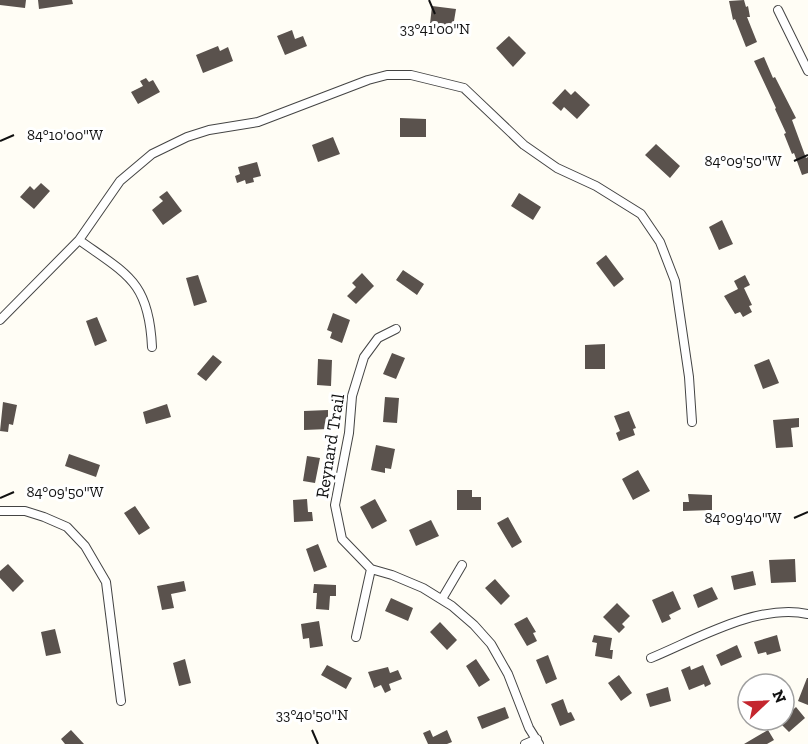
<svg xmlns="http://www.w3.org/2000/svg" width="808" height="744" viewBox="0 0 808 744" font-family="'Zilla Slab',serif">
  <rect width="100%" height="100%" fill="#fffdf5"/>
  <path fill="#5a524d" d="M 0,0 L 26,0 L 25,8 L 0,5 Z
    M 38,0 L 72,0 L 73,4 L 39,9 Z
    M 744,0 L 746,7 L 748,6 L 750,17 L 747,17 L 757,42 L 746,47 L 735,19 L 733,20 L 729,1 Z
    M 432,6 L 456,9 L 453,27 L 430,24 Z
    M 292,30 L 295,39 L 303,36 L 307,46 L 285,55 L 277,36 Z
    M 509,36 L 526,53 L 513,67 L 496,48 Z
    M 218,46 L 220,51 L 228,47 L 233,61 L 203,73 L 196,55 Z
    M 764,57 L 773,78 L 775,77 L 796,118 L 792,120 L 806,158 L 808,157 L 808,173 L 802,175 L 794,153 L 792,154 L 784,134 L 786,133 L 775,109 L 776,108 L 754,61 Z
    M 146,78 L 149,82 L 153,80 L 160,92 L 138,104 L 131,92 L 143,86 L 140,81 Z
    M 565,89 L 571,95 L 575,91 L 590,105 L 577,119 L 564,107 L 561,111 L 552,103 Z
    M 400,118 L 426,119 L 426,137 L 400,137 Z
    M 333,137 L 340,154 L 318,162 L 312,145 Z
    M 656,144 L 680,166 L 670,178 L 645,155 Z
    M 257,162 L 261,176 L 253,178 L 254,182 L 246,184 L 245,180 L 237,183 L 235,176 L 240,174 L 238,167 Z
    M 41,183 L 50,191 L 34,209 L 20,197 L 30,186 L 34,190 Z
    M 167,191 L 182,211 L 163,225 L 152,210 L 163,201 L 159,197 Z
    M 519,193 L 541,207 L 533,220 L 511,206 Z
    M 722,220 L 733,244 L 719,250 L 709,227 Z
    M 606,255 L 624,279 L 614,287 L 596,263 Z
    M 403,270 L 424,284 L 417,295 L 396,280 Z
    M 362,273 L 374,286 L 356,304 L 347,296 L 356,287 L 352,283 Z
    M 198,275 L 207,302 L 194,306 L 186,278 Z
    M 745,275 L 750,285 L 744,288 L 752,305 L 749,306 L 752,312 L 743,317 L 740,312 L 735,314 L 724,296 L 738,289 L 734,281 Z
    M 333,313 L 350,320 L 342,343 L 330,338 L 332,332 L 327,330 Z
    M 97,317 L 107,341 L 95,346 L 86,321 Z
    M 605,344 L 605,369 L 585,369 L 585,345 Z
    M 392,353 L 405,358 L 396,379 L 383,374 Z
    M 213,355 L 222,362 L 206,381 L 197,374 Z
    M 318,359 L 332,360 L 331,386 L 317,385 Z
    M 769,359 L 779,383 L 763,389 L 754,365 Z
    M 385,397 L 399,398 L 397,423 L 383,422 Z
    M 3,402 L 17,405 L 13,425 L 9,424 L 8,432 L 0,431 Z
    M 167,404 L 171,417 L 146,424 L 143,412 Z
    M 328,410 L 328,429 L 304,430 L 304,411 Z
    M 629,411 L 636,428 L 633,429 L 635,435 L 619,441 L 616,433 L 620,431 L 614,416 Z
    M 799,418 L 799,427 L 791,428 L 793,447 L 776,448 L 773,420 Z
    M 376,445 L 395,449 L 391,469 L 385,468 L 385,473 L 371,470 Z
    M 69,454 L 100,465 L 96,477 L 65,466 Z
    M 307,456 L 320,458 L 315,483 L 303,481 Z
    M 638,470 L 650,491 L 633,500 L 622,479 Z
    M 457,490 L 472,490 L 472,497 L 481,497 L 481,510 L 457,510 Z
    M 688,494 L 712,495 L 712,510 L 683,511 L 683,502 L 689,502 Z
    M 307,499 L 308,512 L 312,512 L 313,521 L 294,522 L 293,500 Z
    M 375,499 L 387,521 L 372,529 L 360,507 Z
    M 135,506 L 150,528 L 139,535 L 124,513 Z
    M 508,517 L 522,542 L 512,548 L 497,523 Z
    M 431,520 L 439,536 L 416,546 L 409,530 Z
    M 318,544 L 327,567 L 314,572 L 306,549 Z
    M 795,559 L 796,582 L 771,583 L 769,560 Z
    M 8,564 L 24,581 L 13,592 L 0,578 L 0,571 Z
    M 753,571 L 756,585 L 734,590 L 731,576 Z
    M 495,579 L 510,596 L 501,605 L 485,588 Z
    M 184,581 L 186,591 L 171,594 L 174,608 L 162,610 L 157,586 Z
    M 314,584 L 336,585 L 336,596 L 330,596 L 329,610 L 316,609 L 317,593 L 313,593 Z
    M 712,587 L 718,599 L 698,608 L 693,595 Z
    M 673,591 L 681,609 L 669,615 L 671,619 L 662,623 L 652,600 Z
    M 391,598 L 413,608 L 408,621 L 385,611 Z
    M 617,603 L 630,616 L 622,624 L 625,627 L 619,633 L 603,617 Z
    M 527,617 L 536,632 L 533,633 L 537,641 L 527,646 L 514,624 Z
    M 319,621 L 323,646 L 310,648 L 309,638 L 303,639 L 301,624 Z
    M 440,622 L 457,640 L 447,650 L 430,632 Z
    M 55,629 L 61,653 L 46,656 L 41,632 Z
    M 594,635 L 612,638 L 610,650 L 613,650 L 612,659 L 595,656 L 597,643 L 592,642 Z
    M 777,635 L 781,651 L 767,655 L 766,652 L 758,654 L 754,642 Z
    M 737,645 L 742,657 L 721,666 L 716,655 Z
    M 548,655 L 557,679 L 546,684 L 536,660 Z
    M 185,659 L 191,683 L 179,686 L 173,663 Z
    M 476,659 L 490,680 L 479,687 L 466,666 Z
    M 327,665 L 352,678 L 346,689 L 321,675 Z
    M 703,665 L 711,684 L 705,687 L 704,684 L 689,690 L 681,670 L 690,666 L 691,670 Z
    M 388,667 L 390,673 L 398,670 L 402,679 L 389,684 L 391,690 L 385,693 L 381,685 L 374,688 L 368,672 Z
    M 619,675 L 632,693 L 621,701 L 608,683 Z
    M 807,678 L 808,678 L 808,705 L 798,701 Z
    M 668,687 L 671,701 L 650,707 L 646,694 Z
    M 563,699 L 568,713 L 571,712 L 575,720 L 560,726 L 551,704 Z
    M 505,707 L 509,718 L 482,729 L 477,717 Z
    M 796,707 L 805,718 L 789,732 L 779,722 L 784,720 L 784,718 Z
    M 71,730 L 84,744 L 65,744 L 61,739 Z
    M 430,730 L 433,737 L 447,730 L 452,742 L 447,744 L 428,744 L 423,733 Z
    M 768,730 L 774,740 L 767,744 L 744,744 Z"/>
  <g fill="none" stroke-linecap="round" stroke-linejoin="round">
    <defs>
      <path id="minor" d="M 778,10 L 808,71
        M 79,240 C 128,275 149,282 152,347
        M 0,320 L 79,240 L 120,181 L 152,154 L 187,137 L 209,130 L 258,122 L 368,80 L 387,75 L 411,75 L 464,88 L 524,145 L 557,168 L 596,186 L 641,214 L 660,242 L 675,281 L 689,377 L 692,422
        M 396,329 L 378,338 L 364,357 L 352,396 L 349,433 L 335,505 L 342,539 L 371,569 L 392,575 L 423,588 L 452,606 L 474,625 L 491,644 L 508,674 L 529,728 L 539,744
        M 0,511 L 25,511 L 44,517 L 67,527 L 85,546 L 106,582 L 121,701
        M 442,599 L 462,565
        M 356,637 L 371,569
        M 651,658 C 697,639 758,603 808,614
        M 525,744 L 537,739"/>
    </defs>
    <use href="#minor" stroke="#444" stroke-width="10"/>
    <use href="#minor" stroke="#fff" stroke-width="8"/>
  </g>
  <path fill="none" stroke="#111" stroke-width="2" d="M 429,0 L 435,14M 0,141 L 14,135M 794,161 L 808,155M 0,498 L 14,492M 794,518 L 808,512M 312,730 L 318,744"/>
  <g text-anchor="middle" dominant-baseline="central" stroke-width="6" stroke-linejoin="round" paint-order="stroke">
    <g font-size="18" fill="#111" stroke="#fff">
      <text transform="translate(330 446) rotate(-81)">Reynard Trail</text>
    </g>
  </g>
  <g font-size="15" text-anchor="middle" fill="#111" stroke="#fff" stroke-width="6" stroke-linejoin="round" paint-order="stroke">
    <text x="435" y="34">33°41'00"N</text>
    <text x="65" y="140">84°10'00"W</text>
    <text x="743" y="166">84°09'50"W</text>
    <text x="65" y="497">84°09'50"W</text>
    <text x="743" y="523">84°09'40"W</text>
    <text x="312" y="720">33°40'50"N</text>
  </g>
  <g transform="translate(766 702) rotate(67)"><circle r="28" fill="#ffffff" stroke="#a0a0a0" stroke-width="1.5"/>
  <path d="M0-4.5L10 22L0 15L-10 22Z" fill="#c4262e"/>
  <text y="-9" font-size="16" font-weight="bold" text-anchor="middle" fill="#111111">N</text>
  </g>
</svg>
